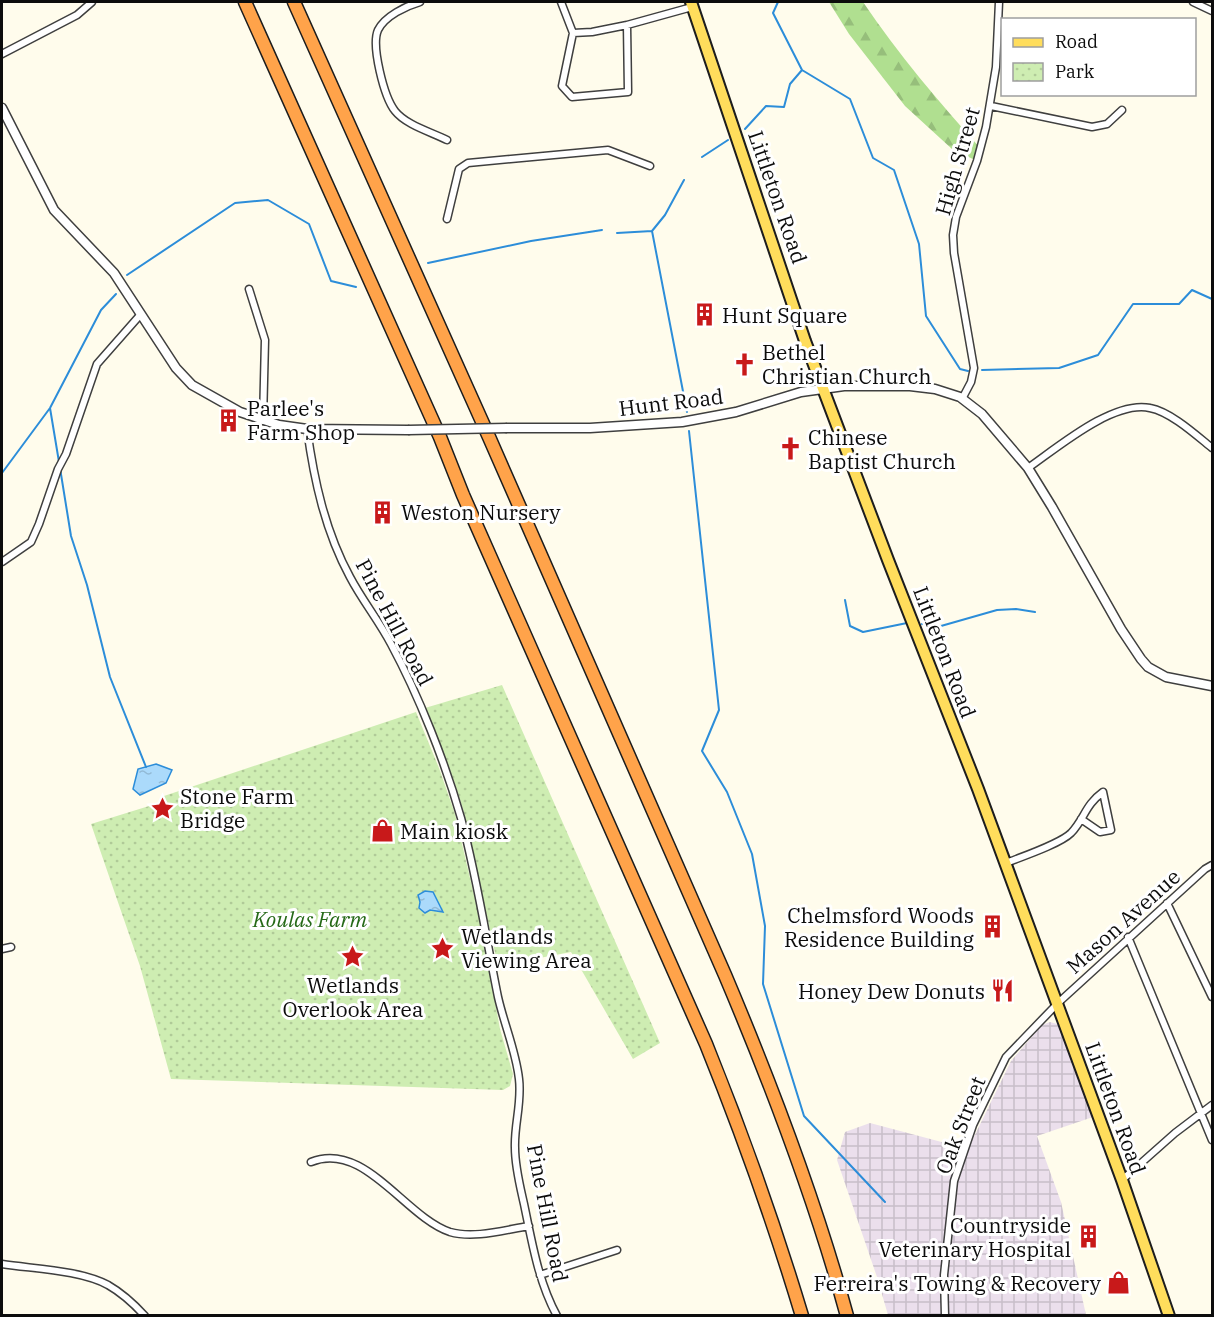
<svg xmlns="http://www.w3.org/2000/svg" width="1214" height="1317" viewBox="0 0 1214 1317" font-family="'IBM Plex Serif',serif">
  <defs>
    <pattern id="industrial-grid" width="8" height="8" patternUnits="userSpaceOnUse" patternTransform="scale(1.5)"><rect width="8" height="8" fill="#ebdfec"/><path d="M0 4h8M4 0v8" fill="none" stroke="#c8bec9"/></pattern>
    <pattern id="forest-firs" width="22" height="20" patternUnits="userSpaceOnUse" patternTransform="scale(1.5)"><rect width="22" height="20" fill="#b0df90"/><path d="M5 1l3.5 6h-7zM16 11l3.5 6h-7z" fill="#96be7b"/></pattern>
    <pattern id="park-dots" width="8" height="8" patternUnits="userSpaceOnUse" patternTransform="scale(1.5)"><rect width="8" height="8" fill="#ceedb2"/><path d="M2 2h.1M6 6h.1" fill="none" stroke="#b0ca98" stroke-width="1.8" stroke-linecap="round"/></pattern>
    <pattern id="water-ripples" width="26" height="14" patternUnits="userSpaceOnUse" patternTransform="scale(1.5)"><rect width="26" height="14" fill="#abdafb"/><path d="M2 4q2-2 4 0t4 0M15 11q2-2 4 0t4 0" fill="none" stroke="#92bad6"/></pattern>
  </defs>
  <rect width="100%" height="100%" fill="#fffcec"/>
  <path fill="url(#industrial-grid)" d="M 1050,1022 L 1057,1024 L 1063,1030 L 1093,1117 L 1037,1136 L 1061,1202 L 1086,1315 L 888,1315 L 877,1277 L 837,1160 L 845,1132 L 870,1123 L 968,1149 L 1011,1061 L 1042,1025 Z"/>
  <path fill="url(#forest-firs)" d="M 829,2 L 863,2 C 898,54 939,102 981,149 L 977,161 L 952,149 L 905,106 L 849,34 Z"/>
  <path fill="url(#park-dots)" d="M 502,685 L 660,1043 L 633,1059 L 571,952 L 498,966 L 463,809 L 454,781 L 425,708 Z
    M 416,712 L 439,768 L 455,814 L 481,925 L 500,1029 L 513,1074 L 510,1086 L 503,1090 L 171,1079 L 140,966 L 91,824 L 162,802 L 161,797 Z"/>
  <path fill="url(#water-ripples)" stroke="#2c8dd9" stroke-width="1.5" d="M 156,764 L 172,770 L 166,783 L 140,795 L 133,789 L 138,769 Z
    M 425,891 L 433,892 L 443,912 L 430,910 L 425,913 L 419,908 L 420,902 L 418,895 Z"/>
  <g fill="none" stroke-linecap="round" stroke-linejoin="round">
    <path stroke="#2c8dd9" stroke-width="2" d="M 778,2 L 773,13 L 802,70 L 850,99 L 873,158 L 894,170 L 919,244 L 926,316 L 960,369 L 968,371
      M 745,129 L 766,106 L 784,107 L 790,84 L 802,70
      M 702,157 L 728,140
      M 652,231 L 687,412
      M 617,233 L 652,231 L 665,215 L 684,180
      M 428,263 L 531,241 L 602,230
      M 127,275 L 235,203 L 268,200 L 309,224 L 331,281 L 356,287
      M 982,370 L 1059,368 L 1098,355 L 1133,304 L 1179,304 L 1192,290 L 1212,299
      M 50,408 L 59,462
      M 689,431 L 719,710 L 702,751 L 727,792 L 752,854 L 765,926 L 763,984 L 804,1116 L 885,1202
      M 60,468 L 71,536 L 87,585 L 110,677 L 146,767
      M 2,473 L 50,408 L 101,310 L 116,294
      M 845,600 L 850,626 L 863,632 L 907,623
      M 922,624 L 941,626 L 997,610 L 1016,609 L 1035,612"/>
    <defs>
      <path id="minor" d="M 420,2 C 406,6 385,16 378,30 C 371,46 384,97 395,111 C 406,125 431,132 447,140
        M 561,2 L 573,33
        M 1193,2 L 1212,11
        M 627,25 L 592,32 L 573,33 L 562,86 L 572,97 L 628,92 L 627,25 L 692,7
        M 2,54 L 77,15 L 92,2
        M 991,106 L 1092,127 L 1107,124 L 1122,110
        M 447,219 L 459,169 L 468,163 L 608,150 L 650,166
        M 249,289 L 265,340 L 263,421
        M 962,399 L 971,382 L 974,368 L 954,253 L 953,235 L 956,217 L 977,161 L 986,127 L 996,67 L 999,2
        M 307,429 C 314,480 325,531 350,577 C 362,600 379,621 391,644 C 419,696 445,762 461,818 C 477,877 486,938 498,997 C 504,1024 516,1051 519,1079 C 522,1103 514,1125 515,1148 C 515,1167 520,1186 524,1204 C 532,1242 538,1281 557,1316
        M 1028,468 C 1057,448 1113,400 1150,408 C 1171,412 1196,435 1212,448
        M 2,562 L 31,542 L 39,524 L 58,469 L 66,454 L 97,364 L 141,314
        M 1006,863 C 1021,857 1060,844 1071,833 C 1085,818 1085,805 1103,792 L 1111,830 L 1100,832 L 1081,819
        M 1167,903 L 1212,997
        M 1128,937 L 1212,1140
        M 2,949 L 11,947
        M 311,1162 C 364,1140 405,1217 450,1232 C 474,1239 504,1230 529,1226
        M 1122,1180 L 1175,1133 L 1212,1105
        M 2,1264 C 34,1269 80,1270 108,1285 C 122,1293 134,1304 145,1316
        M 540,1275 L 617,1250
        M 945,1316 L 944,1275 L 954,1181 L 973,1125 L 1006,1057 L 1058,1003 L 1205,869 L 1212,865"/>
      <path id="tertiary" d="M 2,108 L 54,210 L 114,273 L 176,368 L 192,385 L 240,412 L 279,425 L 307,429 L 408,430
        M 507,428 L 590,428 L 682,422 L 736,412 L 801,392 L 844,386 L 910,386 L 935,389 L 960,397 L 982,414 L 1028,468 L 1052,507 L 1121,629 L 1141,659 L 1148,667 L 1166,677 L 1212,686"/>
      <path id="primary" d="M 691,2 L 805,341 L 888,560 L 978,789 L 1122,1180 L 1169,1316"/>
      <path id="motorway" d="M 245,2 L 440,437 L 463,495 L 706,1044 C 742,1133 774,1223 802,1316
        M 294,2 L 489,437 L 725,975 C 772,1086 815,1199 847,1316"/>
    </defs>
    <use href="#minor" stroke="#3f3f3f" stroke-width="9"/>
    <use href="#tertiary" stroke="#3f3f3f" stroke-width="11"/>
    <use href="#primary" stroke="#1d1d1d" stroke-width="14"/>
    <use href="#motorway" stroke="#1d1d1d" stroke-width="15"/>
    <use href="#minor" stroke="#fff" stroke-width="6"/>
    <use href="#tertiary" stroke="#fff" stroke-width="8"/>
    <use href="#primary" stroke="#ffdd5c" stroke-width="10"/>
    <use href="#motorway" stroke="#ffa34a" stroke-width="12"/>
    <defs>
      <path id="tertiary-bridge" d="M 408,430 L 507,428"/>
    </defs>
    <use href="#tertiary-bridge" stroke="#3f3f3f" stroke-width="11" stroke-linecap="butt"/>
    <use href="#tertiary-bridge" stroke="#fff" stroke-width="8"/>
  </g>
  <defs>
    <symbol id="building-bare" viewBox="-9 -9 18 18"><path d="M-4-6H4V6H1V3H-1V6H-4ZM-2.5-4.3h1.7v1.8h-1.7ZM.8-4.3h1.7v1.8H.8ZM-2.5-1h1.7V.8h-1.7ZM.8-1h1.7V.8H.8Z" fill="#c8191a" stroke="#fff" stroke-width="2.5" paint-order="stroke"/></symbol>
    <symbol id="church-bare" viewBox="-9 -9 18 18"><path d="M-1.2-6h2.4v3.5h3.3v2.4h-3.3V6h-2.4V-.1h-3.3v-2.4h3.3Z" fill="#c8191a" stroke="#fff" stroke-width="2.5" paint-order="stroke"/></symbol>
    <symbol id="sight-bare" viewBox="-9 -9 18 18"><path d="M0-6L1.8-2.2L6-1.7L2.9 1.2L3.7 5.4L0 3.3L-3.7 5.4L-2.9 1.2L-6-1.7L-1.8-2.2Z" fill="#c8191a" stroke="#fff" stroke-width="2.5" paint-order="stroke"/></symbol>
    <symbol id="shop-bare" viewBox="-9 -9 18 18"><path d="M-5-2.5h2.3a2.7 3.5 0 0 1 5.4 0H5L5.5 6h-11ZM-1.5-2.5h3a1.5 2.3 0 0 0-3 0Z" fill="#c8191a" stroke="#fff" stroke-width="2.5" paint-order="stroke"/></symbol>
    <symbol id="restaurant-bare" viewBox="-9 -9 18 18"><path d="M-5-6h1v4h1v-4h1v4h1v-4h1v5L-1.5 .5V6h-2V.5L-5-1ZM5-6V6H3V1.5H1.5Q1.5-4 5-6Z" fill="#c8191a" stroke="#fff" stroke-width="2.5" paint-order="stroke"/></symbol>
  </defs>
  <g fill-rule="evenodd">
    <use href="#building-bare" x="688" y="298" width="33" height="33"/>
    <use href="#church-bare" x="728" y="348" width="33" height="33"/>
    <use href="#building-bare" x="212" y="404" width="33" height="33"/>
    <use href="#church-bare" x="774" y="432" width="33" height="33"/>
    <use href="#building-bare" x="366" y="496" width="33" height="33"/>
    <use href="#sight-bare" x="146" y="792" width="33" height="33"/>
    <use href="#shop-bare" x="366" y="814" width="33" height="33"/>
    <use href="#building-bare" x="976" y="910" width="33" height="33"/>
    <use href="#sight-bare" x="426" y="932" width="33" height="33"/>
    <use href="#sight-bare" x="336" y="940" width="33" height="33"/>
    <use href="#restaurant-bare" x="986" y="974" width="33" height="33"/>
    <use href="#building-bare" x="1072" y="1220" width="33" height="33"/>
    <use href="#shop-bare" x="1102" y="1266" width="33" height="33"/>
  </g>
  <g text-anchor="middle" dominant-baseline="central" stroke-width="6" stroke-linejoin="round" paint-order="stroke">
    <g font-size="21" fill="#0c0c0c" stroke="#fff">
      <text transform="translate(957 161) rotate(-74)">High Street</text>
      <text transform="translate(778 197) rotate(71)">Littleton Road</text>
      <text transform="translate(671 402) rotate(-7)">Hunt Road</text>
      <text transform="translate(395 622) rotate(62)">Pine Hill Road</text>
      <text transform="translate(945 652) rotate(69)">Littleton Road</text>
      <text transform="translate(1123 921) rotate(-42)">Mason Avenue</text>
      <text transform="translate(1116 1108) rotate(70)">Littleton Road</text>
      <text transform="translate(960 1125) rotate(-69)">Oak Street</text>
      <text transform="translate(548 1213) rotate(79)">Pine Hill Road</text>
    </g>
    <g font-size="21" fill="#0c0c0c" stroke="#fff" text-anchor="start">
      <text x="722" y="315">Hunt Square</text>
      <text x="762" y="352">Bethel<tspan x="762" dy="24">Christian Church</tspan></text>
      <text x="247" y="408">Parlee's<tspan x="247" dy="24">Farm Shop</tspan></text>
      <text x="808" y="437">Chinese<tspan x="808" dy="24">Baptist Church</tspan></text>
      <text x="401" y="512">Weston Nursery</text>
      <text x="180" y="796">Stone Farm<tspan x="180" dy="24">Bridge</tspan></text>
      <text x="400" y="831">Main kiosk</text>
      <text x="974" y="915" text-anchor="end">Chelmsford Woods<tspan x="974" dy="24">Residence Building</tspan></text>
      <text x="461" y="936">Wetlands<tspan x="461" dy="24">Viewing Area</tspan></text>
      <text x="353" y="985" text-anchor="middle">Wetlands<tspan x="353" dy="24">Overlook Area</tspan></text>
      <text x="985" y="991" text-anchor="end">Honey Dew Donuts</text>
      <text x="1071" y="1225" text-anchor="end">Countryside<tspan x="1071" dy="24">Veterinary Hospital</tspan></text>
      <text x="1101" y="1283" text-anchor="end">Ferreira's Towing &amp; Recovery</text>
    </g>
    <g font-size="21" font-style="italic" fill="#256917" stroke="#fff">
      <text x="310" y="919">Koulas Farm</text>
    </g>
  </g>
  <rect width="1214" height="1317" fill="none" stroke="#0c0c0c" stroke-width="6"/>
  <rect x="1001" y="18" width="195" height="78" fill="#ffffff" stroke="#9e9e9e" stroke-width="1.5"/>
  <rect x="1013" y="38" width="30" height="9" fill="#ffdd5c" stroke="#9e9e9e" stroke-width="1.5"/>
  <text x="1055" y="48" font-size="18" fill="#0c0c0c">Road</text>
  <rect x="1013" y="63" width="30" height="18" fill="url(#park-dots)" stroke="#9e9e9e" stroke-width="1.5"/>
  <text x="1055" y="78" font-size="18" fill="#0c0c0c">Park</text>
</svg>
